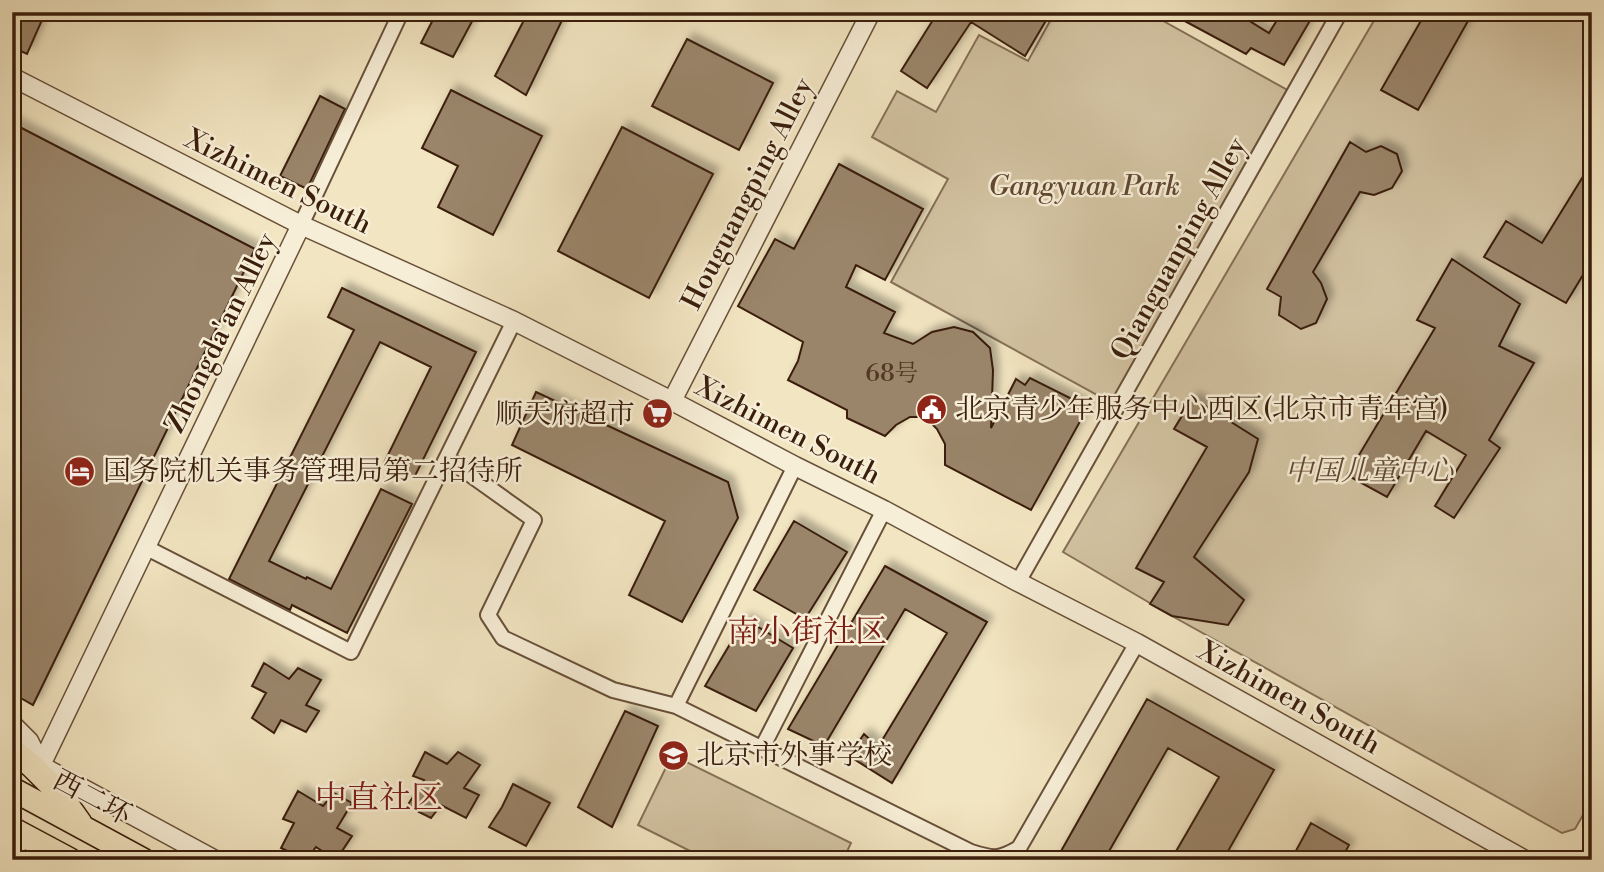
<svg xmlns="http://www.w3.org/2000/svg" width="1604" height="872" viewBox="0 0 1604 872" font-family="'Libre Bodoni','Noto Serif SC',serif">
  <defs>
    <filter id="shadow"><feDropShadow dx="6" dy="-6" stdDeviation="3.5" flood-color="#0004"/></filter>
  </defs>
  <rect width="100%" height="100%" fill="#f2e5c1"/>
  <filter id="stains"><feTurbulence type="fractalNoise" baseFrequency=".00286" numOctaves="4"/><feColorMatrix values="0 0 0 0 .2 0 0 0 0 .09 0 0 0 0 .02 0 0 0 .5 -.17"/></filter>
  <radialGradient id="worn" r=".72"><stop offset=".6" stop-color="#630" stop-opacity="0"/><stop offset="1" stop-color="#630" stop-opacity=".3"/></radialGradient>
  <path fill="#d3c3a2" stroke="#867057" stroke-width="2" d="M 1055,12 L 1147,12 L 1291,92 L 1117,406 L 891,282 L 948,179 L 872,137 L 897,91 L 936,112 L 979,35 L 1028,61 Z
    M 1379,12 L 1592,12 L 1592,799 L 1575,829 L 1562,833 L 1172,616 L 1063,552 Z
    M 672,755 L 851,843 L 843,860 L 708,860 L 638,825 Z"/>
  <path fill="#9a856a" stroke="#3a1e0c" stroke-width="2" filter="url(#shadow)" d="M 12,12 L 26,12 L 42,20 L 27,54 L 12,47 Z
    M 437,12 L 477,12 L 453,57 L 421,43 Z
    M 508,12 L 566,12 L 526,95 L 495,76 L 523,22 Z
    M 938,12 L 1051,12 L 1025,56 L 971,22 L 927,88 L 901,71 Z
    M 1168,12 L 1235,12 L 1269,33 L 1282,12 L 1315,12 L 1284,65 L 1251,48 L 1246,54 Z
    M 1426,12 L 1473,12 L 1418,110 L 1381,90 Z
    M 687,39 L 773,83 L 739,150 L 652,106 Z
    M 451,90 L 542,136 L 493,235 L 438,207 L 458,166 L 422,148 Z
    M 320,96 L 345,109 L 307,189 L 280,176 Z
    M 12,123 L 255,249 L 33,705 L 12,693 Z
    M 622,127 L 713,174 L 649,298 L 558,251 Z
    M 1350,142 L 1366,152 L 1381,146 L 1397,154 L 1402,171 L 1392,188 L 1374,195 L 1360,192 L 1313,272 L 1321,283 L 1327,299 L 1316,323 L 1301,329 L 1279,315 L 1281,297 L 1267,289 Z
    M 1592,162 L 1592,260 L 1566,303 L 1484,257 L 1506,221 L 1542,243 Z
    M 839,164 L 923,209 L 885,280 L 856,265 L 846,287 L 895,312 L 884,333 L 913,344 L 932,332 L 954,327 L 973,332 L 990,348 L 993,370 L 991,428 L 1016,379 L 1025,385 L 1030,378 L 1088,407 L 1031,510 L 945,465 L 945,444 L 937,429 L 925,417 L 910,417 L 896,425 L 885,436 L 847,418 L 847,410 L 788,380 L 798,361 L 803,342 L 738,306 L 775,239 L 794,249 Z
    M 1452,259 L 1520,304 L 1499,346 L 1534,363 L 1489,440 L 1500,448 L 1454,518 L 1435,506 L 1466,455 L 1426,431 L 1387,497 L 1347,475 L 1435,328 L 1417,320 Z
    M 342,288 L 476,352 L 414,478 L 384,463 L 431,367 L 380,342 L 269,561 L 306,579 L 307,577 L 331,589 L 381,489 L 412,504 L 347,633 L 292,605 L 290,610 L 229,579 L 354,330 L 328,317 Z
    M 536,392 L 728,482 L 738,518 L 682,622 L 629,595 L 665,521 L 512,445 Z
    M 1193,398 L 1258,439 L 1249,472 L 1194,557 L 1244,600 L 1228,625 L 1172,616 L 1150,604 L 1164,582 L 1136,568 L 1207,447 L 1174,429 Z
    M 794,521 L 847,552 L 805,619 L 754,590 Z
    M 885,566 L 987,622 L 892,783 L 849,756 L 864,734 L 878,747 L 947,633 L 905,609 L 824,746 L 788,729 Z
    M 745,619 L 793,648 L 756,711 L 705,686 Z
    M 264,663 L 289,679 L 298,668 L 321,680 L 306,705 L 319,711 L 306,732 L 281,720 L 274,733 L 252,718 L 266,693 L 252,686 Z
    M 1147,699 L 1274,770 L 1223,860 L 1171,860 L 1219,777 L 1168,748 L 1104,860 L 1056,860 Z
    M 625,711 L 658,726 L 612,827 L 578,807 Z
    M 425,752 L 447,764 L 458,752 L 480,765 L 464,788 L 479,795 L 466,818 L 441,805 L 431,818 L 407,806 L 424,780 L 413,776 Z
    M 513,784 L 550,803 L 526,846 L 489,827 L 502,807 Z
    M 298,791 L 323,806 L 334,793 L 352,803 L 337,828 L 352,836 L 336,860 L 316,847 L 306,860 L 281,848 L 294,823 L 283,819 Z
    M 1311,823 L 1349,845 L 1341,860 L 1291,860 Z"/>
  <g fill="none" stroke-linecap="round" stroke-linejoin="round">
    <defs>
      <path id="minor" d="M 301,225 L 401,12
        M 447,458 L 534,520 L 488,615 L 503,638 L 613,690 L 676,706 L 971,852 C 993,859 999,860 1019,848 L 1137,643
        M 147,548 L 351,652 L 514,321
        M 1018,582 L 1340,12
        M 676,706 L 795,466
        M 762,748 L 884,510"/>
      <path id="tertiary" d="M 12,77 L 301,225 L 514,321 L 672,401 L 795,466 L 884,510 L 1018,582 L 1137,643 L 1525,860
        M 672,401 L 871,12
        M 12,724 L 29,741 L 41,765
        M 36,763 L 215,860
        M 41,765 L 301,225"/>
      <path id="trunk" d="M 12,750 L 32,766 L 58,792 L 80,823
        M 12,789 L 143,860
        M 12,829 L 70,860
        M 12,852 L 19,860"/>
    </defs>
    <use href="#minor" stroke="#685039" stroke-width="18"/>
    <use href="#tertiary" stroke="#685039" stroke-width="21"/>
    <use href="#trunk" stroke="#3a1e0c" stroke-width="26"/>
    <use href="#minor" stroke="#f7eed7" stroke-width="14"/>
    <use href="#tertiary" stroke="#f7eed7" stroke-width="18"/>
    <use href="#trunk" stroke="#f2e5c1" stroke-width="23"/>
  </g>
  <defs>
    <symbol id="civic-disc" viewBox="-11 -11 22 22"><circle r="9.5" fill="#8f2418" stroke="#f7eed7"/><path d="M-.6-6.5H3V-4.5H.6V-3L4-1V1h2V6H-6V1h2V-1L-.6-3ZM-1.2 2.5V6h2.4V2.5Z" fill="#fff"/></symbol>
    <symbol id="supermarket-disc" viewBox="-11 -11 22 22"><circle r="9.5" fill="#8f2418" stroke="#f7eed7"/><path d="M-6-5.5h2.5l.6 2H6L4.5 2H-2.5L-4.4-4H-6ZM-1.5 3.2a1.3 1.3 0 1 0 .1 0ZM3 3.2a1.3 1.3 0 1 0 .1 0Z" fill="#fff"/></symbol>
    <symbol id="hotel-disc" viewBox="-11 -11 22 22"><circle r="9.5" fill="#8f2418" stroke="#f7eed7"/><path d="M-6-4.5h1.5V1H6V5H4.5V3h-9V5H-6ZM-4 0a1.8 1.8 0 1 1 3.6 0ZM.5 0V-2.5h3Q6-2.5 6 0Z" fill="#fff"/></symbol>
    <symbol id="school-disc" viewBox="-11 -11 22 22"><circle r="9.5" fill="#8f2418" stroke="#f7eed7"/><path d="M0-5L7-2L0 1L-7-2ZM-4 1L0 2.5L4 1V4Q0 6-4 4Z" fill="#fff"/></symbol>
  </defs>
  <g fill-rule="evenodd">
    <use href="#civic-disc" x="914" y="392" width="35" height="35"/>
    <use href="#supermarket-disc" x="640" y="396" width="35" height="35"/>
    <use href="#hotel-disc" x="62" y="454" width="35" height="35"/>
    <use href="#school-disc" x="656" y="738" width="35" height="35"/>
  </g>
  <g text-anchor="middle" dominant-baseline="central" stroke-width="5" stroke-linejoin="round" paint-order="stroke">
    <g font-size="24" fill="#523824">
      <text x="892" y="374">68号</text>
    </g>
    <g font-size="28" fill="#3a1e0c" stroke="#f7eed7">
      <text transform="translate(278 182) rotate(26)">Xizhimen South</text>
      <text transform="translate(748 194) rotate(-63)">Houguangping Alley</text>
      <text transform="translate(1179 249) rotate(-61)">Qianguanping Alley</text>
      <text transform="translate(221 333) rotate(-64)">Zhongda'an Alley</text>
      <text transform="translate(788 431) rotate(27)">Xizhimen South</text>
      <text transform="translate(1289 698) rotate(29)">Xizhimen South</text>
      <text transform="translate(92 798) rotate(28)">西二环</text>
    </g>
    <g font-size="28" font-style="italic" fill="#604732" stroke="#f7eed7">
      <text x="1084" y="186">Gangyuan Park</text>
      <text x="1369" y="471">中国儿童中心</text>
    </g>
    <g font-size="28" fill="#3a1e0c" stroke="#f7eed7" text-anchor="start">
      <text x="955" y="409">北京青少年服务中心西区(北京市青年宫)</text>
      <text x="635" y="414" text-anchor="end">顺天府超市</text>
      <text x="103" y="471">国务院机关事务管理局第二招待所</text>
      <text x="696" y="755">北京市外事学校</text>
    </g>
    <g font-size="32" fill="#7a1f14" stroke="#f7eed7">
      <text x="807" y="632">南小街社区</text>
      <text x="379" y="798">中直社区</text>
    </g>
  </g>
  <rect width="1604" height="872" fill="none" stroke="#f2e5c1" stroke-width="42"/>
  <rect x="14" y="14" width="1576" height="844" fill="none" stroke="#3a1e0c" stroke-width="3.5"/>
  <rect x="21" y="21" width="1562" height="830" fill="none" stroke="#3a1e0c" stroke-width="2"/>
  <rect width="100%" height="100%" filter="url(#stains)"/>
  <rect width="100%" height="100%" fill="url(#worn)"/>
</svg>
